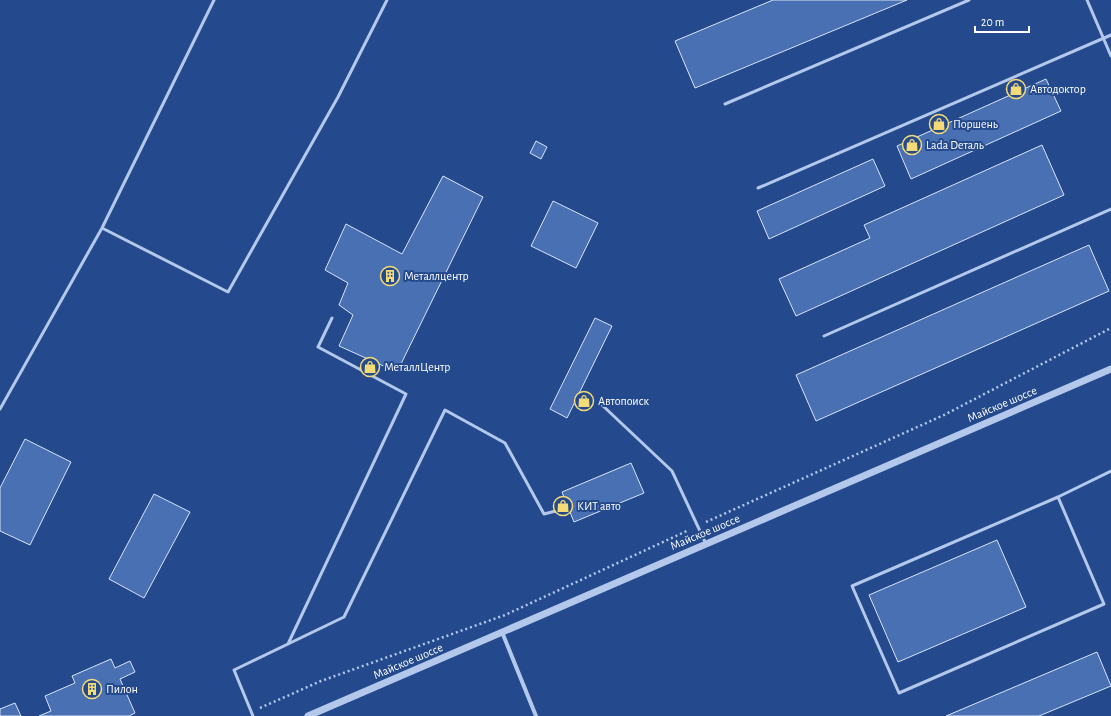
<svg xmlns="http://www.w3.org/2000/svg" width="1111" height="716" viewBox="0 0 1111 716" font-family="'Alegreya Sans',sans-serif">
  <rect width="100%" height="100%" fill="#244a8d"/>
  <path fill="#4970b2" stroke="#d8e4f8" d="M 773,0 L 907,0 L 695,88 L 675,41 Z
    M 1046,79 L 1061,111 L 911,179 L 897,146 Z
    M 536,141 L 547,147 L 541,159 L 530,153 Z
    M 1042,145 L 1064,195 L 796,316 L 779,279 L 870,238 L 864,225 Z
    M 873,159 L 885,186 L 769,239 L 757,211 Z
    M 443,176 L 483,197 L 397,372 L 339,346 L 353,315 L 339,305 L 348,283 L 325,270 L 346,224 L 402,254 Z
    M 553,201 L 598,223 L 576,268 L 531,246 Z
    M 1089,245 L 1109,291 L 816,421 L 796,375 Z
    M 595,318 L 612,326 L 567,418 L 550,409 Z
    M 25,439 L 71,462 L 30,545 L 0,531 L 0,488 Z
    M 631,463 L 644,493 L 574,522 L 562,492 Z
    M 154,494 L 190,512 L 144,598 L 109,579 Z
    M 997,540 L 1026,607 L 898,662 L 869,595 Z
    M 1097,652 L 1111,686 L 1039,716 L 946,716 Z
    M 111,659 L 115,668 L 130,661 L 135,672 L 120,679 L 135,713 L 129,716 L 39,716 L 51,711 L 45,696 L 75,683 L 72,676 Z
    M 15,703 L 21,716 L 0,716 L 0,709 Z"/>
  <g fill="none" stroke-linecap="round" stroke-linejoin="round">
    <path stroke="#b3c8eb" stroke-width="2.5" stroke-dasharray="2 3" stroke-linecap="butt" d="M 706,522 L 944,415 L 1111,328
      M 260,708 L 321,681 L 505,615 L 689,530"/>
    <path stroke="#b3c8eb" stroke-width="3" d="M 1087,0 L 1111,56
      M 725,104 L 969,0
      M 758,188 L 1111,35
      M 102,228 L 228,292 L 338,97 L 387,0
      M 824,336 L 1111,209
      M 602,405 L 672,471 L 706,544
      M 0,409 L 102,228 L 214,0
      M 1058,497 L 1104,604 L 899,693 L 852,586 L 1058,497 L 1111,471
      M 288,644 L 406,394 L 318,347 L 332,318
      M 253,716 L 234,670 L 344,617 L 445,410 L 505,443 L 544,514 L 567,508"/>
    <path stroke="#b3c8eb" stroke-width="4" d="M 502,632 L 536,716"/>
    <path stroke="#b3c8eb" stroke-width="7" d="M 308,716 L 1111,369"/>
  </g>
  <defs>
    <symbol id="shop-ring" viewBox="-11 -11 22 22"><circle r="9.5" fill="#244a8d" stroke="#f5db77" stroke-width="1.5"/><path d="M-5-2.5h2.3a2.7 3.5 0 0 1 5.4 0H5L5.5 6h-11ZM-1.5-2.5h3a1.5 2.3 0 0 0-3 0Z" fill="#f5db77"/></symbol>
    <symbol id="building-ring" viewBox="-11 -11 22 22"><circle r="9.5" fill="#244a8d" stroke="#f5db77" stroke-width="1.5"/><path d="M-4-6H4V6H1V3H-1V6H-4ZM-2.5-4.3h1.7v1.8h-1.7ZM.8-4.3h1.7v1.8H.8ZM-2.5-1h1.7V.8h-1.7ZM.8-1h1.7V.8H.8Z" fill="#f5db77"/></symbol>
  </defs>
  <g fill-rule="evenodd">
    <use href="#shop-ring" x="1005" y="78" width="22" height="22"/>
    <use href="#shop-ring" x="928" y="113" width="22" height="22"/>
    <use href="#shop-ring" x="901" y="134" width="22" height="22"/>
    <use href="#building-ring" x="379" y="265" width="22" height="22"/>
    <use href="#shop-ring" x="359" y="356" width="22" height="22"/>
    <use href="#shop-ring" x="573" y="390" width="22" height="22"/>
    <use href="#shop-ring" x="552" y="495" width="22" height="22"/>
    <use href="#building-ring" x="81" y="678" width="22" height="22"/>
  </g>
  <g text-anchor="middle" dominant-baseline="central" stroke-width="4" stroke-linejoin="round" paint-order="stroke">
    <g font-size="12" fill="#fff" stroke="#244a8d" text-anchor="start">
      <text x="1030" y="89">Автодоктор</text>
      <text x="953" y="124">Поршень</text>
      <text x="926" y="145">Lada Dеталь</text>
      <text x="404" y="276">Металлцентр</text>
      <text x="384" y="367">МеталлЦентр</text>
      <text x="598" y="401">Автопоиск</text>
      <text x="577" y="506">КИТ авто</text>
      <text x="106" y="689">Пилон</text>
    </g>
    <g font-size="12" fill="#fff" stroke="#244a8d">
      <text transform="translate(1002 404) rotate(-23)">Майское шоссе</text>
      <text transform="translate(705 532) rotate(-23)">Майское шоссе</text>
      <text transform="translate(408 661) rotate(-23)">Майское шоссе</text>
    </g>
  </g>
  <path d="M975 26v6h54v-6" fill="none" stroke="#ffffff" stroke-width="2"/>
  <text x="981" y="26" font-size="12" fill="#ffffff" stroke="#244a8d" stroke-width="3" paint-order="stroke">20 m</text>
</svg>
